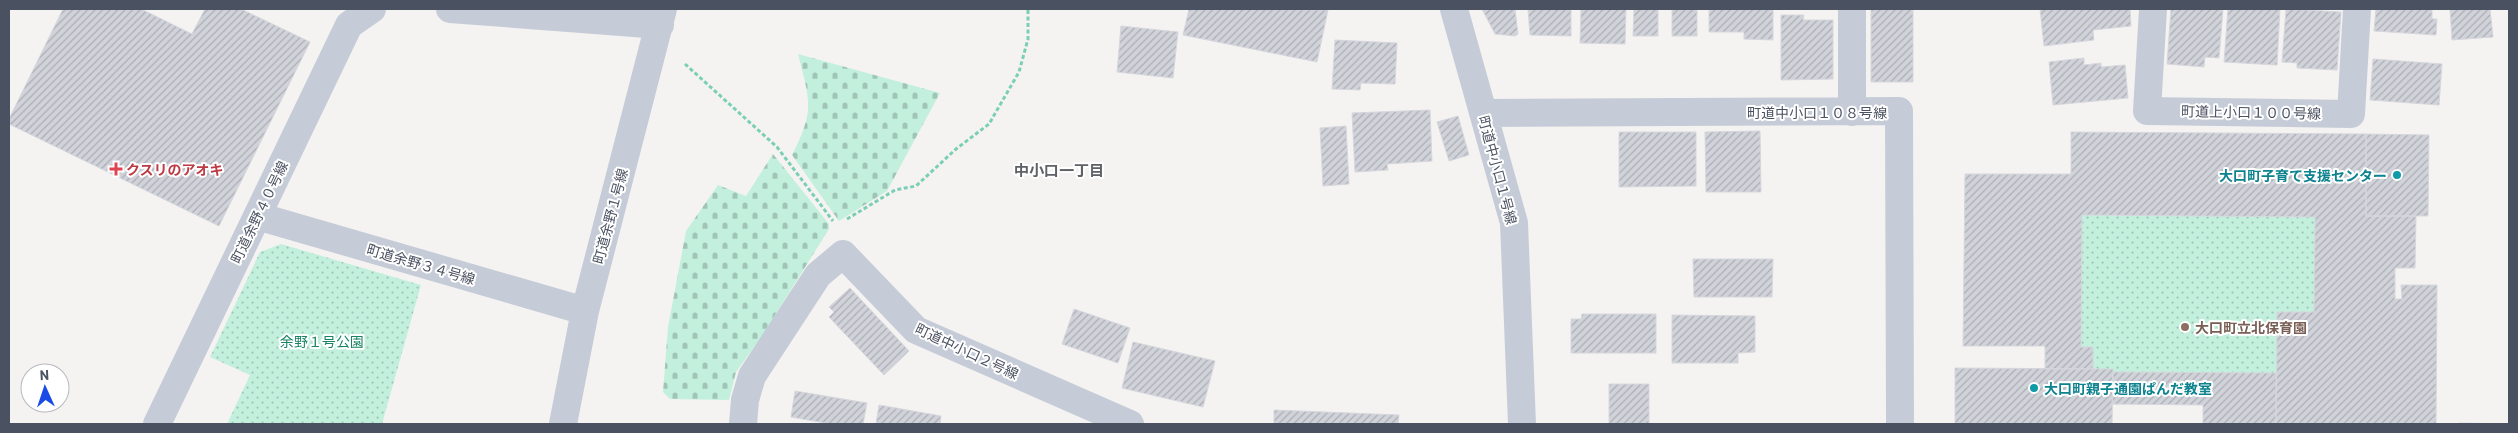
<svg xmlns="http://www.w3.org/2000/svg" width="2518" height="433" viewBox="0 0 2518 433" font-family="Barlow,'Noto Sans JP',sans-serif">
  <defs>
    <pattern id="green-dots" width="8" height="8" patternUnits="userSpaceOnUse" patternTransform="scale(1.25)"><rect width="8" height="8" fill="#c3f0dd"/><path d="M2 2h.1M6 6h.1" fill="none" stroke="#a0c5b7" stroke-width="1.8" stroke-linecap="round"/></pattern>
    <pattern id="cemetery-stones" width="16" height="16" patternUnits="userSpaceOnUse" patternTransform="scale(1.25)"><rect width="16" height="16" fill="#c3f0dd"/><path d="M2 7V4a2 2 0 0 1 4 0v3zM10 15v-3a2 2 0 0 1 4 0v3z" fill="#a0c5b7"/></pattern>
    <pattern id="building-hatch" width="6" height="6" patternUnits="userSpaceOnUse" patternTransform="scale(1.25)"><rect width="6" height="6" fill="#d1d3da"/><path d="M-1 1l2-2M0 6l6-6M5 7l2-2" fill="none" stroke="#acaeb4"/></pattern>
  </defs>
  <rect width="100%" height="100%" fill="#f5f3f2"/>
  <path fill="url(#green-dots)" d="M 2082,215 L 2315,217 L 2314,312 L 2277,312 L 2276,373 L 2113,372 L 2112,369 L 2093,369 L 2093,347 L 2081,347 Z
    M 281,244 L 421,285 L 382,424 L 227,424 L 250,375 L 210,357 L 260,252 Z"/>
  <path fill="url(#cemetery-stones)" d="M 798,54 L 940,93 L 887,191 L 839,221 L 792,155 C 815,110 810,101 798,54 Z
    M 773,154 L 829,224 L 829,229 L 762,336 L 736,372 L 729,400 L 670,399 L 663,392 L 668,327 L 686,231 L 718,185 L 746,196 Z"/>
  <path fill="url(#building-hatch)" stroke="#d6d7dd" d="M 63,9 L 141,9 L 192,34 L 205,9 L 241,9 L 310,42 L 219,226 L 9,124 L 9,119 Z
    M 1189,9 L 1328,10 L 1317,62 L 1183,35 Z
    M 1482,9 L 1515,9 L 1518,34 L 1515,36 L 1495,34 Z
    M 1528,9 L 1571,9 L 1571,36 L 1530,35 Z
    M 1581,9 L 1626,9 L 1625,44 L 1580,43 Z
    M 1634,9 L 1658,9 L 1658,36 L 1633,36 Z
    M 1672,9 L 1697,9 L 1697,36 L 1672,36 Z
    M 1709,9 L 1773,9 L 1773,40 L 1744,39 L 1744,32 L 1709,32 Z
    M 1871,9 L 1913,9 L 1913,82 L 1871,82 Z
    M 2040,9 L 2130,9 L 2131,26 L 2093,30 L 2094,40 L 2044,46 Z
    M 2171,9 L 2223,9 L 2219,58 L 2205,57 L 2204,67 L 2167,64 Z
    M 2228,9 L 2280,9 L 2277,65 L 2224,62 Z
    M 2286,9 L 2341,12 L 2337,70 L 2297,68 L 2297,63 L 2282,62 Z
    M 2376,9 L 2432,9 L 2432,19 L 2437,19 L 2436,35 L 2374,31 Z
    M 2450,9 L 2490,9 L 2493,37 L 2452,40 Z
    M 1781,15 L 1804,15 L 1803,20 L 1833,20 L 1833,79 L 1781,80 Z
    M 1121,26 L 1178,32 L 1173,78 L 1117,72 Z
    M 1335,40 L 1397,43 L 1395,84 L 1361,83 L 1360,90 L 1332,89 Z
    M 2084,58 L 2084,65 L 2101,63 L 2101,67 L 2125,65 L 2128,98 L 2053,105 L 2049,62 Z
    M 2373,59 L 2442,64 L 2439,105 L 2370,100 Z
    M 1430,110 L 1432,161 L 1387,164 L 1388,170 L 1355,172 L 1352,113 Z
    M 1458,116 L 1469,155 L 1449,161 L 1437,122 Z
    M 1346,126 L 1349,184 L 1323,186 L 1320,128 Z
    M 1760,131 L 1761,192 L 1706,192 L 1705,132 Z
    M 1619,132 L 1696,132 L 1696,186 L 1619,187 Z
    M 2071,132 L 2366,134 L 2366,216 L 2416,216 L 2415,268 L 2395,268 L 2395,299 L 2402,299 L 2401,285 L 2437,285 L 2436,424 L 2276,424 L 2277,312 L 2314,312 L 2315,217 L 2082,215 L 2081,347 L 2093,347 L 2093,369 L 2045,369 L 2045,346 L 1963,346 L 1965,174 L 2071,174 Z
    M 2366,134 L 2429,135 L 2428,216 L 2366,216 Z
    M 1693,259 L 1773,259 L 1772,297 L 1694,297 Z
    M 850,288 L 909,351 L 884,375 L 829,317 L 834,312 L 829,307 Z
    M 1074,309 L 1130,328 L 1118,363 L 1062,344 Z
    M 1582,314 L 1656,314 L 1656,353 L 1571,353 L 1571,319 L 1581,319 Z
    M 1672,315 L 1755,316 L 1755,352 L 1738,353 L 1738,363 L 1672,363 Z
    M 1133,342 L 1215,361 L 1203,407 L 1122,388 Z
    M 1955,368 L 2113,369 L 2112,424 L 1955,424 Z
    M 2113,372 L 2276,373 L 2276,424 L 2203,424 L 2203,405 L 2112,404 Z
    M 1609,384 L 1649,384 L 1649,424 L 1609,424 Z
    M 795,391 L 867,403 L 863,424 L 831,424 L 791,417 Z
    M 879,405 L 941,416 L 940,424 L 876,424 Z
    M 1274,410 L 1399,415 L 1398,424 L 1274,424 Z
    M 2459,423 L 2509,424 L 2459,424 Z"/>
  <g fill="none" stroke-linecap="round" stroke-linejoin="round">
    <path stroke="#7acfb6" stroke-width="3" stroke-dasharray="4 2.5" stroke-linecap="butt" d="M 685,64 L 777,147 L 833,221
      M 847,219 L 895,190 L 916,186 L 956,149 L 989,124 L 1019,72 L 1028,39 L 1028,9"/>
    <path stroke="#c6ccd7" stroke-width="28" d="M 450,9 L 660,25
      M 1454,9 L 1514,223 L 1522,424
      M 2153,9 L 2147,111 L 2351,114 L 2357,9
      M 1852,112 L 1852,9
      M 1483,113 L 1899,111 L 1900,424
      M 257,216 L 585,311
      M 157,424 L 349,25 L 372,9
      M 563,424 L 585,311 L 663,9
      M 743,424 L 745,400 L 752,376 L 818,275 L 843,254 L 916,330 L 1130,424"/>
  </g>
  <path fill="#e0444e" stroke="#fff" stroke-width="2" d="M113.5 161.5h5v5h5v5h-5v5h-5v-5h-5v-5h5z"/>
  <g fill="#0f9aa8" stroke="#fff" stroke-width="2">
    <circle cx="2397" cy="175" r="5"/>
    <circle cx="2034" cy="388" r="5"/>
  </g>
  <circle fill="#8d6e63" stroke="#fff" stroke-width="2" cx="2185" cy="327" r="5"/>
  <g text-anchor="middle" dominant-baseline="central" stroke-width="4" stroke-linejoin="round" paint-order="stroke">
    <g font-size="14" fill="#4a5160" stroke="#fff">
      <text x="1817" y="112">町道中小口１０８号線</text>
      <text transform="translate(2251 112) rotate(1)">町道上小口１００号線</text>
      <text transform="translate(1498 170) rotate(75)">町道中小口１号線</text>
      <text transform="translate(259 212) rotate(-64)">町道余野４０号線</text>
      <text transform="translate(610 216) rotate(-75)">町道余野１号線</text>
      <text transform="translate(421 264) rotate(16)">町道余野３４号線</text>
      <text transform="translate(967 351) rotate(25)">町道中小口２号線</text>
    </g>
    <g font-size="14" font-weight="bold" fill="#be3a42" stroke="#fff" text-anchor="start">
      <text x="126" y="169">クスリのアオキ</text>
    </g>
    <g font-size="14" font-weight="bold" fill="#0d838f" stroke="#fff" text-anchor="end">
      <text x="2387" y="175">大口町子育て支援センター</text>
      <text x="2044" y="388" text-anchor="start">大口町親子通園ぱんだ教室</text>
    </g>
    <g font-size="14" font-weight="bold" fill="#785e54" stroke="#fff" text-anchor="start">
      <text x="2195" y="327">大口町立北保育園</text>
    </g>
    <g font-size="14" fill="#188464" stroke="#fff">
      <text x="322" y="341">余野１号公園</text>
    </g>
    <g font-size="15" font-weight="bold" fill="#5f6167" stroke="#fff">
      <text x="1059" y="170">中小口一丁目</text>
    </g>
  </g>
  <rect width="2518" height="433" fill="none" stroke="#4a5160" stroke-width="20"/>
  <g transform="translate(45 388) rotate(357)"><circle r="24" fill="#ffffff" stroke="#b7b9bf"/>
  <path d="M0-4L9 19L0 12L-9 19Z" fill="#1b4be6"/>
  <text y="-8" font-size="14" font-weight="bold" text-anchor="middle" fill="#4a5160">N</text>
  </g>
</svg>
